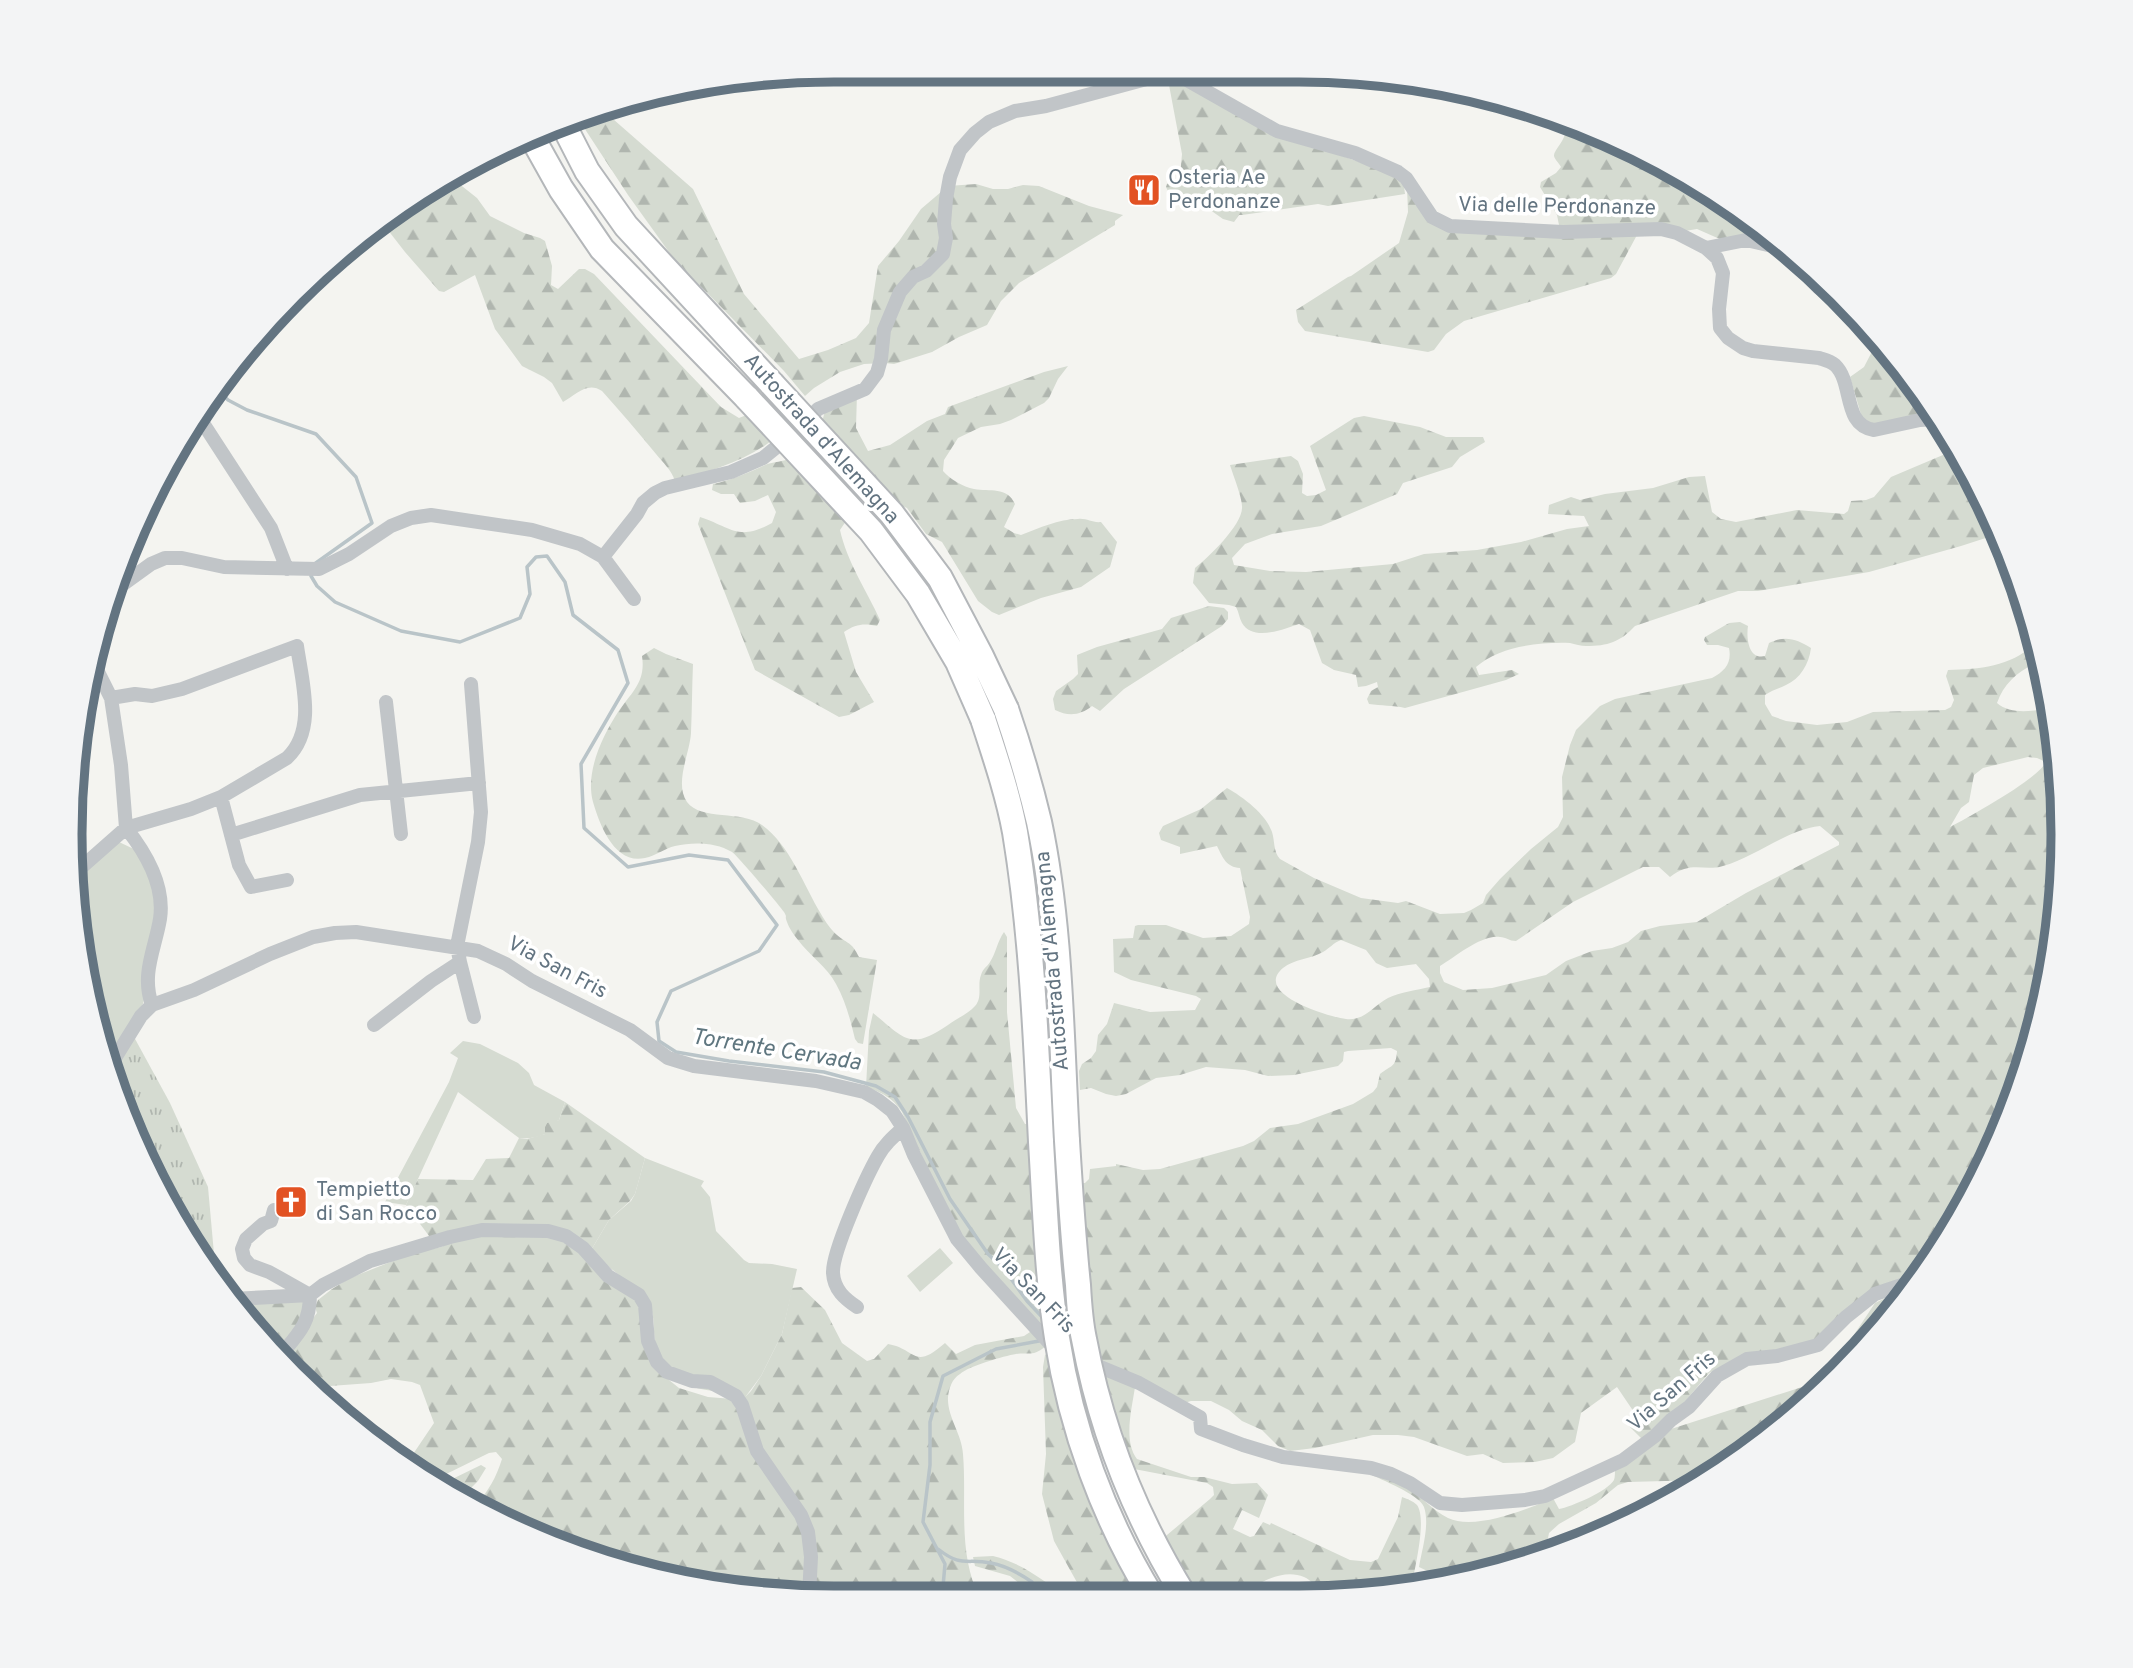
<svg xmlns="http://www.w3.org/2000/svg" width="2133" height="1668" viewBox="0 0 2133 1668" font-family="Overpass,sans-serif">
  <defs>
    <pattern id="forest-firs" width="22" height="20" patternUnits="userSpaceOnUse" patternTransform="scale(1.75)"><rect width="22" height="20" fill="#d5dbd1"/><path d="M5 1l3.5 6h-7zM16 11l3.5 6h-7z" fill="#b0b6af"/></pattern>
    <pattern id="park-tufts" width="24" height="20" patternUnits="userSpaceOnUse" patternTransform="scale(1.75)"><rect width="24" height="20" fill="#d5dbd1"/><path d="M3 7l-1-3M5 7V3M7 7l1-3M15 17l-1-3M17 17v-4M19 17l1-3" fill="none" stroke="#b0b6af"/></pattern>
  </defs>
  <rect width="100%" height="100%" fill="#f4f4f0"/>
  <path fill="#d5dbd1" d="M 119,842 L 138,851 L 157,898 L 144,999 L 143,1004 L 108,1062 L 96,1032 L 76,878 Z
    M 463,1041 L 480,1044 L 518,1063 L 529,1073 L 534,1085 L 565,1102 L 559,1120 L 545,1127 L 545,1134 C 536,1138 529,1139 519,1138 L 458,1092 L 406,1205 L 385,1202 L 449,1082 L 458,1058 L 450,1053 Z
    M 645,1158 L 704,1181 L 701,1186 L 710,1197 L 716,1231 L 744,1260 L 749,1263 L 772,1264 L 797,1269 L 782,1334 L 761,1376 L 746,1396 L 742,1397 C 720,1388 696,1394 675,1378 C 668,1373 656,1348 655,1340 C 653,1330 655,1316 650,1307 C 641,1290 606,1265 590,1252 L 609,1220 L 631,1201 L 635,1194 Z
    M 940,1248 L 953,1263 L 920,1292 L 907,1276 Z"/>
  <path fill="url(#forest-firs)" fill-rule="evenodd" d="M 1170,80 L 1181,81 L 1326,150 L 1395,175 L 1404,186 L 1405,194 L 1328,206 L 1318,204 L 1242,215 L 1239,215 L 1234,222 L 1223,219 L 1196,200 L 1178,192 L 1175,194 L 1168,191 L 1166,187 L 1167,184 L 1180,176 L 1182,154 L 1169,85 Z
    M 1522,106 L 1544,110 L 1681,172 L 1764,228 L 1783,245 L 1722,240 L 1697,229 L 1685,231 L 1560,230 L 1557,215 L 1540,187 L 1541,182 L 1556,173 L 1561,167 C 1559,163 1555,160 1554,156 C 1553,151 1566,140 1566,129 C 1556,125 1528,113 1522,106 Z
    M 601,111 L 613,119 L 693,189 L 744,294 L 799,359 L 828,350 L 856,338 L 869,323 L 878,266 L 899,241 L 921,209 L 948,186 L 976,184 L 993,189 L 1008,189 L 1023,185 L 1039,186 L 1089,206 L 1123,215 L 1115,221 L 1115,225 L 1019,283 L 1001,301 L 987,325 L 959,337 L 932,352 L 894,364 L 885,363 L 864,364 L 840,372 L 814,388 L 805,396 L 784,371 L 674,259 L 628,195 L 579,120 Z
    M 448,175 L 477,198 L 490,216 L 524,233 L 540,238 L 545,241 L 552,266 L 551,285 L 558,289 L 579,269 L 585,269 L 594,274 L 721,407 L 739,418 L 749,414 L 774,439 C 744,462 711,471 675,481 C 671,469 663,463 656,454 C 638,432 620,411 602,391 C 587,381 576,395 563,402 L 552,383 L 544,377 L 522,366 L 495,329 L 475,275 L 444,292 L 439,291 L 405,252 L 384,225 Z
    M 1407,188 L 1434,219 L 1637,235 L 1616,274 L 1611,278 L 1464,321 L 1446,334 L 1434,350 L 1428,352 L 1305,331 L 1298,322 L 1296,310 L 1348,277 L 1351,276 L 1399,243 L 1408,212 Z
    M 1879,338 L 1932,412 L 1865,428 L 1850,377 L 1864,367 Z
    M 1068,366 L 1058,379 L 1049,398 L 1044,403 L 1011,420 L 1000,424 L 981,427 L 958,438 L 944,460 L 943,471 C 950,479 963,487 974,489 C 990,492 1007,486 1015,504 L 1004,527 L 1014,533 L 1021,535 C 1040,528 1058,519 1078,519 C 1087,518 1092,523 1101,522 L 1117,542 L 1110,567 L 1081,587 L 1041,598 L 999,615 L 992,612 L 978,601 L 942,542 L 926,534 L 907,508 L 896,503 L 822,422 L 825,411 L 857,393 L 856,428 L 868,451 L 890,445 L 927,421 L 945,414 L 948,407 L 1044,372 Z
    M 1364,416 L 1420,427 L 1446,437 L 1483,437 L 1485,442 L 1460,457 L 1452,467 L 1403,483 L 1397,494 L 1321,526 L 1272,534 L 1245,544 L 1232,558 L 1234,565 L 1270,571 L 1306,572 L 1393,564 L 1424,554 L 1477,550 L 1521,542 L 1567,529 L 1589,526 L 1584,516 L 1548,514 L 1549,505 L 1571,497 L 1580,500 L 1605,494 L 1653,488 L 1689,477 L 1705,476 L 1712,512 L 1721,519 L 1736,522 L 1797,510 L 1844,514 L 1848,511 L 1851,501 L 1866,500 L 1874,497 L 1891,477 L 1950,452 L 1960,452 L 1998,534 L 1961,546 L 1869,572 L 1758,591 L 1738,591 L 1635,626 C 1620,642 1608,646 1586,646 C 1581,646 1575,644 1570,643 C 1539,642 1500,646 1476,667 L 1479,675 L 1512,670 L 1519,674 L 1506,680 L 1405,708 C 1393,705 1381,706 1369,704 L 1367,699 L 1371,691 L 1378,687 L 1377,682 L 1366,686 L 1358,687 L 1356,675 L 1334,670 L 1322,663 L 1310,630 L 1299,624 C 1284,629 1253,642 1242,623 C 1239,618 1239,612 1236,607 L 1229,605 L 1209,603 L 1193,583 L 1195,568 C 1208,558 1242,525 1242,508 C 1243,499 1233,475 1230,465 L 1291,456 L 1298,461 L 1303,474 L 1302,493 L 1307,496 L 1316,495 L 1326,490 L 1310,446 L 1354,418 Z
    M 791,457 L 848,518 L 840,530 C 847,562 867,591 880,620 L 877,626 C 865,623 855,624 844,632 L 856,672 L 874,702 L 849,715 L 839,717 L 755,670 L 698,524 L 700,517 C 731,527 738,542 772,523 L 776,512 L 768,495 L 755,501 L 740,503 L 734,494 L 721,494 L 712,490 L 713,484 C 732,480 747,473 765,465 C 774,461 783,463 791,457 Z
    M 1209,606 L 1224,608 L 1228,612 L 1228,619 L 1222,626 L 1124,689 L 1100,711 L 1092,706 C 1081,715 1069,717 1055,710 L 1053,699 L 1056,691 L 1073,679 L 1078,674 L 1077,655 L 1097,647 L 1162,629 L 1171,618 Z
    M 1740,622 L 1748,626 C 1746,639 1749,660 1765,656 L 1769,643 C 1785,635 1797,639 1811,648 C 1809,664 1800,679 1786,685 C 1778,689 1772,690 1765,695 L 1765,704 L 1772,716 L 1786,721 L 1817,725 L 1847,722 L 1873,712 L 1945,710 L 1951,707 L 1954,700 L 1946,676 L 1948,670 C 1980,669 2011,667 2035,643 L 2040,662 C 2020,669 2004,683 1997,703 C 2011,715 2033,711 2050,708 L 2056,734 L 2061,884 L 2037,1031 L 1984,1172 L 1919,1276 L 1877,1289 L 1813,1343 L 1774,1352 L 1746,1353 L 1709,1373 L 1677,1411 L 1642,1439 L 1628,1425 L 1638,1418 L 1617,1387 L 1581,1413 L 1575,1442 L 1553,1458 L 1535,1462 L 1503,1463 L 1483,1454 L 1467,1456 L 1414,1437 L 1398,1435 L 1373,1435 L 1315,1448 L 1290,1451 L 1278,1446 L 1262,1430 L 1242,1421 L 1229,1410 L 1211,1401 L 1191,1401 L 1178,1405 L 1099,1362 L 1094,1337 L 1080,1183 L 1085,1183 L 1089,1179 L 1090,1169 L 1116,1166 L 1116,1164 L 1143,1170 L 1160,1169 L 1243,1146 L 1254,1141 L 1270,1128 L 1298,1124 L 1353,1104 L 1373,1092 L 1377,1087 L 1380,1074 C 1391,1065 1396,1068 1397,1051 L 1391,1048 L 1348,1051 L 1344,1052 L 1343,1061 L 1338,1066 L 1294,1075 L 1268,1076 L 1245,1070 L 1206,1067 L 1180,1075 L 1156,1078 L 1126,1094 L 1116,1096 L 1106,1094 L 1091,1088 L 1080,1090 L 1079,1071 L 1082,1064 L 1091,1058 L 1096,1051 L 1098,1035 L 1107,1024 L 1114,1003 L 1150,1012 L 1195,1010 L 1201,999 L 1196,996 L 1131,980 L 1114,972 L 1113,939 L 1133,938 L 1135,926 L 1138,925 L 1166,925 L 1203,938 L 1231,936 L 1249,924 L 1250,917 L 1240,868 C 1226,867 1223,858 1217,846 L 1180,854 L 1180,847 L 1161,840 L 1159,833 L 1163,826 L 1201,809 L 1227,788 C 1243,797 1266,814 1272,832 C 1275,841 1273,851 1280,859 L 1314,878 L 1361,898 L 1398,903 L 1406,901 L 1440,914 L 1464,913 L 1471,910 L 1483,903 L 1486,895 L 1500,879 L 1531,849 L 1558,827 L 1563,817 L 1562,777 L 1570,745 L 1576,730 L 1600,706 L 1615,699 L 1712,678 C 1725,671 1732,663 1729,648 L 1718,645 L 1707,645 L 1704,640 L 1705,637 L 1729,623 ZM 2028,757 L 2037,758 L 2046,762 C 2038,779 1969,817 1950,827 L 1961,808 L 1969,802 L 1974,775 L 1983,768 ZM 1820,826 L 1839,842 L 1839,845 L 1746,893 L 1697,922 L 1660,926 L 1641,931 L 1628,942 L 1612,948 L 1592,951 L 1566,961 L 1546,975 L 1492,988 L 1463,990 L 1444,982 L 1440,973 L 1440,966 C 1455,957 1482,934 1500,937 C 1506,937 1509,941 1516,941 L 1573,902 L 1643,867 L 1659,867 L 1670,877 C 1692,860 1703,872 1723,866 C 1757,856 1786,830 1820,826 ZM 1341,940 L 1366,950 L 1376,963 L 1387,968 L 1416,964 L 1429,979 L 1430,987 C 1417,990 1400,992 1388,998 C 1373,1006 1365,1021 1346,1019 C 1330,1017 1252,994 1283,968 C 1294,959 1311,959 1323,952 C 1330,948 1333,943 1341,940 Z
    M 654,648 L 666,654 L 693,664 C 692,687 692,710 691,733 C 690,753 674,783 687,802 C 701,821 742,810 762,825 C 790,845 804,886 821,914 C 825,921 831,930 837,935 C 849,945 851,941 859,957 L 877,960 L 863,1044 L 858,1043 L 855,1039 C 850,1019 846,1002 836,984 C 827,967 809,955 798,940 C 794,935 789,928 787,922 C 784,914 788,919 784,912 C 780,906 736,854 732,852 C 715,842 693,842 675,846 C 665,848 656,856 645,858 C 615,865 600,826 593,802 C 585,772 602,737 618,712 C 632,692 646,682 642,656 Z
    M 1004,932 L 1007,937 L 1007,1012 L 1016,1108 L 1025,1124 L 1030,1124 L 1046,1333 L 975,1258 L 944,1205 L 902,1112 C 892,1097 882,1093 866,1087 L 869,1031 L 873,1013 C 905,1039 910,1051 948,1025 C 956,1019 969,1013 975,1006 C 983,997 977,985 981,975 C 983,968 987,967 990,962 C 996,953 997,942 1004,932 Z
    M 565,1102 L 645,1158 L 635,1194 L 630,1201 L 609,1220 L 590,1252 L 569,1235 L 482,1229 L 435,1244 L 406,1205 L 418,1179 L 473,1180 L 486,1159 L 509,1158 L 519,1138 L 527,1139 L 545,1134 L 545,1127 L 547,1123 L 559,1120 Z
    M 466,1236 L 561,1236 L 641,1300 L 659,1372 L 679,1388 L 708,1397 L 733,1399 L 746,1396 L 751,1391 L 761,1376 L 782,1334 L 792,1288 L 801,1287 L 825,1310 L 842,1343 L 867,1361 L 874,1359 L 888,1344 C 917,1349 913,1371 945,1343 L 956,1354 L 975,1345 L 1024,1336 L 1033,1330 L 1046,1346 C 1033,1357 1030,1352 1016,1354 C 1004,1356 969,1366 960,1374 C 952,1379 949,1388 948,1397 C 947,1417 962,1434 963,1454 C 967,1501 957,1554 980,1598 L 834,1598 L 685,1583 L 542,1540 L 476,1505 C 489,1490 496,1478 502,1459 L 496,1452 L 489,1453 L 432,1481 L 405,1466 L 434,1423 L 420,1385 L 412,1382 L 391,1379 L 371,1383 L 330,1386 L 312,1384 L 283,1358 L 317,1313 L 315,1307 L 318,1300 L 332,1289 L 350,1278 L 408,1255 L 441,1247 Z
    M 1898,1292 L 1899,1296 L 1890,1315 L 1826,1384 L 1814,1387 L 1806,1392 L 1790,1409 L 1771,1425 L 1760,1439 L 1703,1480 L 1628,1482 L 1618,1485 L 1596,1503 L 1559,1524 L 1549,1533 L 1547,1543 L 1550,1550 L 1555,1553 L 1544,1558 L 1442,1578 L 1419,1567 C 1422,1549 1430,1525 1424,1507 C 1419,1494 1381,1480 1368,1473 C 1379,1477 1394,1479 1404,1485 C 1420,1495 1432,1510 1448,1518 C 1475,1531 1528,1509 1553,1498 L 1559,1509 C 1571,1507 1608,1491 1614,1480 C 1615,1477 1615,1472 1615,1469 L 1671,1429 L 1824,1380 L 1875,1303 Z
    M 302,1298 L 309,1308 L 277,1353 L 260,1338 L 233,1300 Z
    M 1049,1352 L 1139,1597 L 1081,1597 L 1079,1586 L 1054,1541 L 1042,1494 L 1046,1454 L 1043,1367 L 1045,1355 Z
    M 1100,1370 L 1135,1387 C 1132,1408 1123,1441 1137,1459 L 1191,1477 L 1204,1477 L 1232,1484 L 1257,1483 L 1268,1495 L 1259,1518 L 1242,1510 L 1233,1529 L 1250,1537 L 1254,1536 L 1263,1522 L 1270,1525 L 1271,1523 L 1350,1560 L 1371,1562 L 1378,1559 L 1398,1517 L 1402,1497 C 1407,1499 1413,1501 1417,1505 C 1427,1519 1415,1567 1412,1584 L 1349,1596 L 1322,1596 L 1322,1592 C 1317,1588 1311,1580 1304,1577 C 1283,1568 1256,1583 1241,1597 L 1195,1597 L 1161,1540 L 1210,1499 L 1214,1495 L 1213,1487 L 1207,1483 L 1129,1468 Z
    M 481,1465 L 486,1468 L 478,1481 L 462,1497 L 440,1485 Z
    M 993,1556 C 1022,1563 1043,1580 1066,1597 L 1037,1597 L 1010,1576 L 975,1566 L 973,1557 Z"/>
  <path fill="url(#park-tufts)" d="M 134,1037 L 170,1103 L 208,1187 L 216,1276 L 173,1216 L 112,1070 Z"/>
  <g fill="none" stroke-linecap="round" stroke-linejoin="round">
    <path stroke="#b9c4c8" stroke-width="3.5" d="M 219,391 L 228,400 L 247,410 L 316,434 L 356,477 L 372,523 L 313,565
      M 312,572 L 311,576 L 317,586 L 335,602 L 401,631 L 460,642 L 520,618 L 530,594 L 527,567 L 536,557 L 547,556 L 565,582 L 573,615 L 618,650 L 628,683 L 581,764 L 584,828 L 628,867 L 689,855 L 728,860 L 777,925 L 759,951 L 671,991 L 657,1022 L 659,1041 L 676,1052 L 729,1061 L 824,1072 L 876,1086 L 895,1097 L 908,1117 L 950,1199 L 988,1254 L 1004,1269 L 1027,1301 L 1044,1319
      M 938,1549 C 962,1568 966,1558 991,1563 C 1007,1566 1019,1573 1032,1582
      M 942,1598 L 945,1564 L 923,1522 L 930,1465 L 930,1422 L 943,1376 L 996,1349 L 1039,1341"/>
    <defs>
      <path id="motorway" d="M 564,126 L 587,171 L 626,226 L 772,384
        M 533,139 L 561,189 L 602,249 L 747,398
        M 1006,709 C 1019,747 1030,784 1039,822 C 1061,926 1061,1035 1067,1141
        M 983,719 C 995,756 1008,794 1015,832 C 1032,935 1036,1039 1041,1142"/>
    </defs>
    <use href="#motorway" stroke="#b4b7ba" stroke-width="28"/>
    <path stroke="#c1c5c8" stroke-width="14" d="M 1706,248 L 1746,240 L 1781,248 L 1819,288 L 1829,288
      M 199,417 L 271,528 L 287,569
      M 603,557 L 637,514 L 643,503 L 655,493 L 665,488 L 731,472 L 763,458 L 779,445 L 793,442 L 810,426 L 814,413 L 818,409 L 865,389 L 877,373 L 881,359 L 884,330 L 900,292 L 913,277 L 926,271 L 943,254 L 946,238 L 944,224 L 946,199 L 950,177 L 960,150 L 975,133 L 989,122 L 1015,111 L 1046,106 L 1165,74 L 1178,75 L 1277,131 L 1355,153 L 1398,172 L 1406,178 L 1432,217 L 1450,226 L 1563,232 L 1661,229 L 1677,233 L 1706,248 L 1717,258 L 1723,273 L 1719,309 L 1720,328 L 1728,338 L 1743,348 L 1753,351 L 1819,358 C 1825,360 1830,361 1835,365 C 1854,383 1842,425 1874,430 L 1920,420 L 1937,419
      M 115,590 L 151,564 L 165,558 L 182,558 L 224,567 L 319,569 L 349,554 L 391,526 L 411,518 L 431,515 L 532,530 L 580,544 L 603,557 L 634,599
      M 93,662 L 111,698 L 121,765 L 126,828
      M 386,702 L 401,834
      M 221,797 L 239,865 L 251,887 L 287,880
      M 126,828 C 146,853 165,886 160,919 C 155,949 141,974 152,1005
      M 231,835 L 360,795 L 479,783
      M 75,873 L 126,828 L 191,809 L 221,797 L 287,758 C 317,730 302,682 297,646 L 182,689 L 152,696 L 135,694 L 111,698
      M 460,962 L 474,1017
      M 374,1025 L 431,981 L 460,962 L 457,946 L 478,842 L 481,812 L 471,684
      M 110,1066 L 141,1016 L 152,1005 L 194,990 L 270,954 L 313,937 L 335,933 L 356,932 L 478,951 L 506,964 L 532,981 L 630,1030 L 668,1058 L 694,1066 L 816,1081 L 864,1092 L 878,1100 L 892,1111 L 903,1128 L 914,1155 L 957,1239 L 981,1268 L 1054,1348 L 1139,1383 L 1200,1417 L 1201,1429 L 1243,1445 L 1283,1457 L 1371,1468 L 1391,1474 L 1410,1483 L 1440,1503 L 1462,1505 L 1525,1500 L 1545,1496 L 1623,1460 L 1655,1436 L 1671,1420 L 1689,1407 L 1717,1376 L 1747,1359 L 1777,1356 L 1818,1345 L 1846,1317 L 1875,1294 L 1917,1280
      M 274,1210 L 271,1221 L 263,1224 L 246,1239 L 242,1249 L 244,1258 L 250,1265 L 269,1272 L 310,1295
      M 310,1295 L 323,1285 L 370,1261 L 450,1237 L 482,1230 L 548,1231 L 566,1236 L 583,1248 L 608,1276 L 639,1295 L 645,1305 L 648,1341 L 657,1362 L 667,1372 L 692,1381 L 710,1382 L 736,1396 L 742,1405 L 757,1451 L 801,1515 L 808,1532 L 811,1557 L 809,1596
      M 232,1299 L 310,1295
      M 857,1307 C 845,1299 834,1290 833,1273 C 832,1252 866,1177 878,1156 C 884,1145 893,1137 903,1128
      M 280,1356 C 298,1334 310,1324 310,1295"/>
    <use href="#motorway" stroke="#fff" stroke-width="24"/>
    <defs>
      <path id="motorway-bridge" d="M 772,384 L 892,514 L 940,578 L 981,656 L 1006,709
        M 747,398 L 871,531 L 918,594 L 958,662 L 983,719
        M 1067,1141 C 1070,1189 1073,1237 1078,1285 C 1079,1303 1080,1321 1084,1339 C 1101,1430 1136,1518 1185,1597
        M 1041,1142 C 1045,1207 1047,1274 1057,1338 C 1071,1429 1104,1519 1152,1597"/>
    </defs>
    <use href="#motorway-bridge" stroke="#b4b7ba" stroke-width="28" stroke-linecap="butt"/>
    <use href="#motorway-bridge" stroke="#fff" stroke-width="24"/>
  </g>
  <defs>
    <symbol id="restaurant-square" viewBox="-11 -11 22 22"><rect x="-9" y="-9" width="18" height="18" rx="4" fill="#e25223" stroke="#fff"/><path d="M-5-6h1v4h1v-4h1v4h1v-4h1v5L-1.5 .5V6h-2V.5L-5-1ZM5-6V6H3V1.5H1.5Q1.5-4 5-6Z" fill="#fff"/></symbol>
    <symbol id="church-square" viewBox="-11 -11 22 22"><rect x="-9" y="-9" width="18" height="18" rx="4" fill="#e25223" stroke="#fff"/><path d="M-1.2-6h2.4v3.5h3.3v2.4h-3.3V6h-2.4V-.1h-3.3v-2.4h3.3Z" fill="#fff"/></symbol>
  </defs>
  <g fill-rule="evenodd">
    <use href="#restaurant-square" x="1125" y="171" width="38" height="38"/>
    <use href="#church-square" x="272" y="1183" width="38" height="38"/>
  </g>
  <g text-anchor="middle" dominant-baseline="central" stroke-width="7" stroke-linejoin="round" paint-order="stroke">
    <g font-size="21" fill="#637481" stroke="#fff" text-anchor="start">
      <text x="1168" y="178">Osteria Ae<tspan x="1168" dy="24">Perdonanze</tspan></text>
      <text x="316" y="1190">Tempietto<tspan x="316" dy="24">di San Rocco</tspan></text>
    </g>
    <g font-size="21" fill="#637481" stroke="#fff">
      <text transform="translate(1557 207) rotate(1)">Via delle Perdonanze</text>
      <text transform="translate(821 439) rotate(48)">Autostrada d'Alemagna</text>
      <text transform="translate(1053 961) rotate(-95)">Autostrada d'Alemagna</text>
      <text transform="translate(557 968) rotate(28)">Via San Fris</text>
      <text transform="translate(1033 1291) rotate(46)">Via San Fris</text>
      <text transform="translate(1672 1392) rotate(-41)">Via San Fris</text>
    </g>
    <g font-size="23" font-style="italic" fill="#5f767f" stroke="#fff">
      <text transform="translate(776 1051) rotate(9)">Torrente Cervada</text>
    </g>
  </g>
  <path d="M0 0H2133V1668H0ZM834 82H1299A752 752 0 0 1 2051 834V834A752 752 0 0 1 1299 1586H834A752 752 0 0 1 82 834V834A752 752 0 0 1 834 82Z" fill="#f3f4f5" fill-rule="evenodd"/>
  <path fill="none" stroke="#637481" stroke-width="9" d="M834 82H1299A752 752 0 0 1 2051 834V834A752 752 0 0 1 1299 1586H834A752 752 0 0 1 82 834V834A752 752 0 0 1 834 82Z"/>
</svg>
